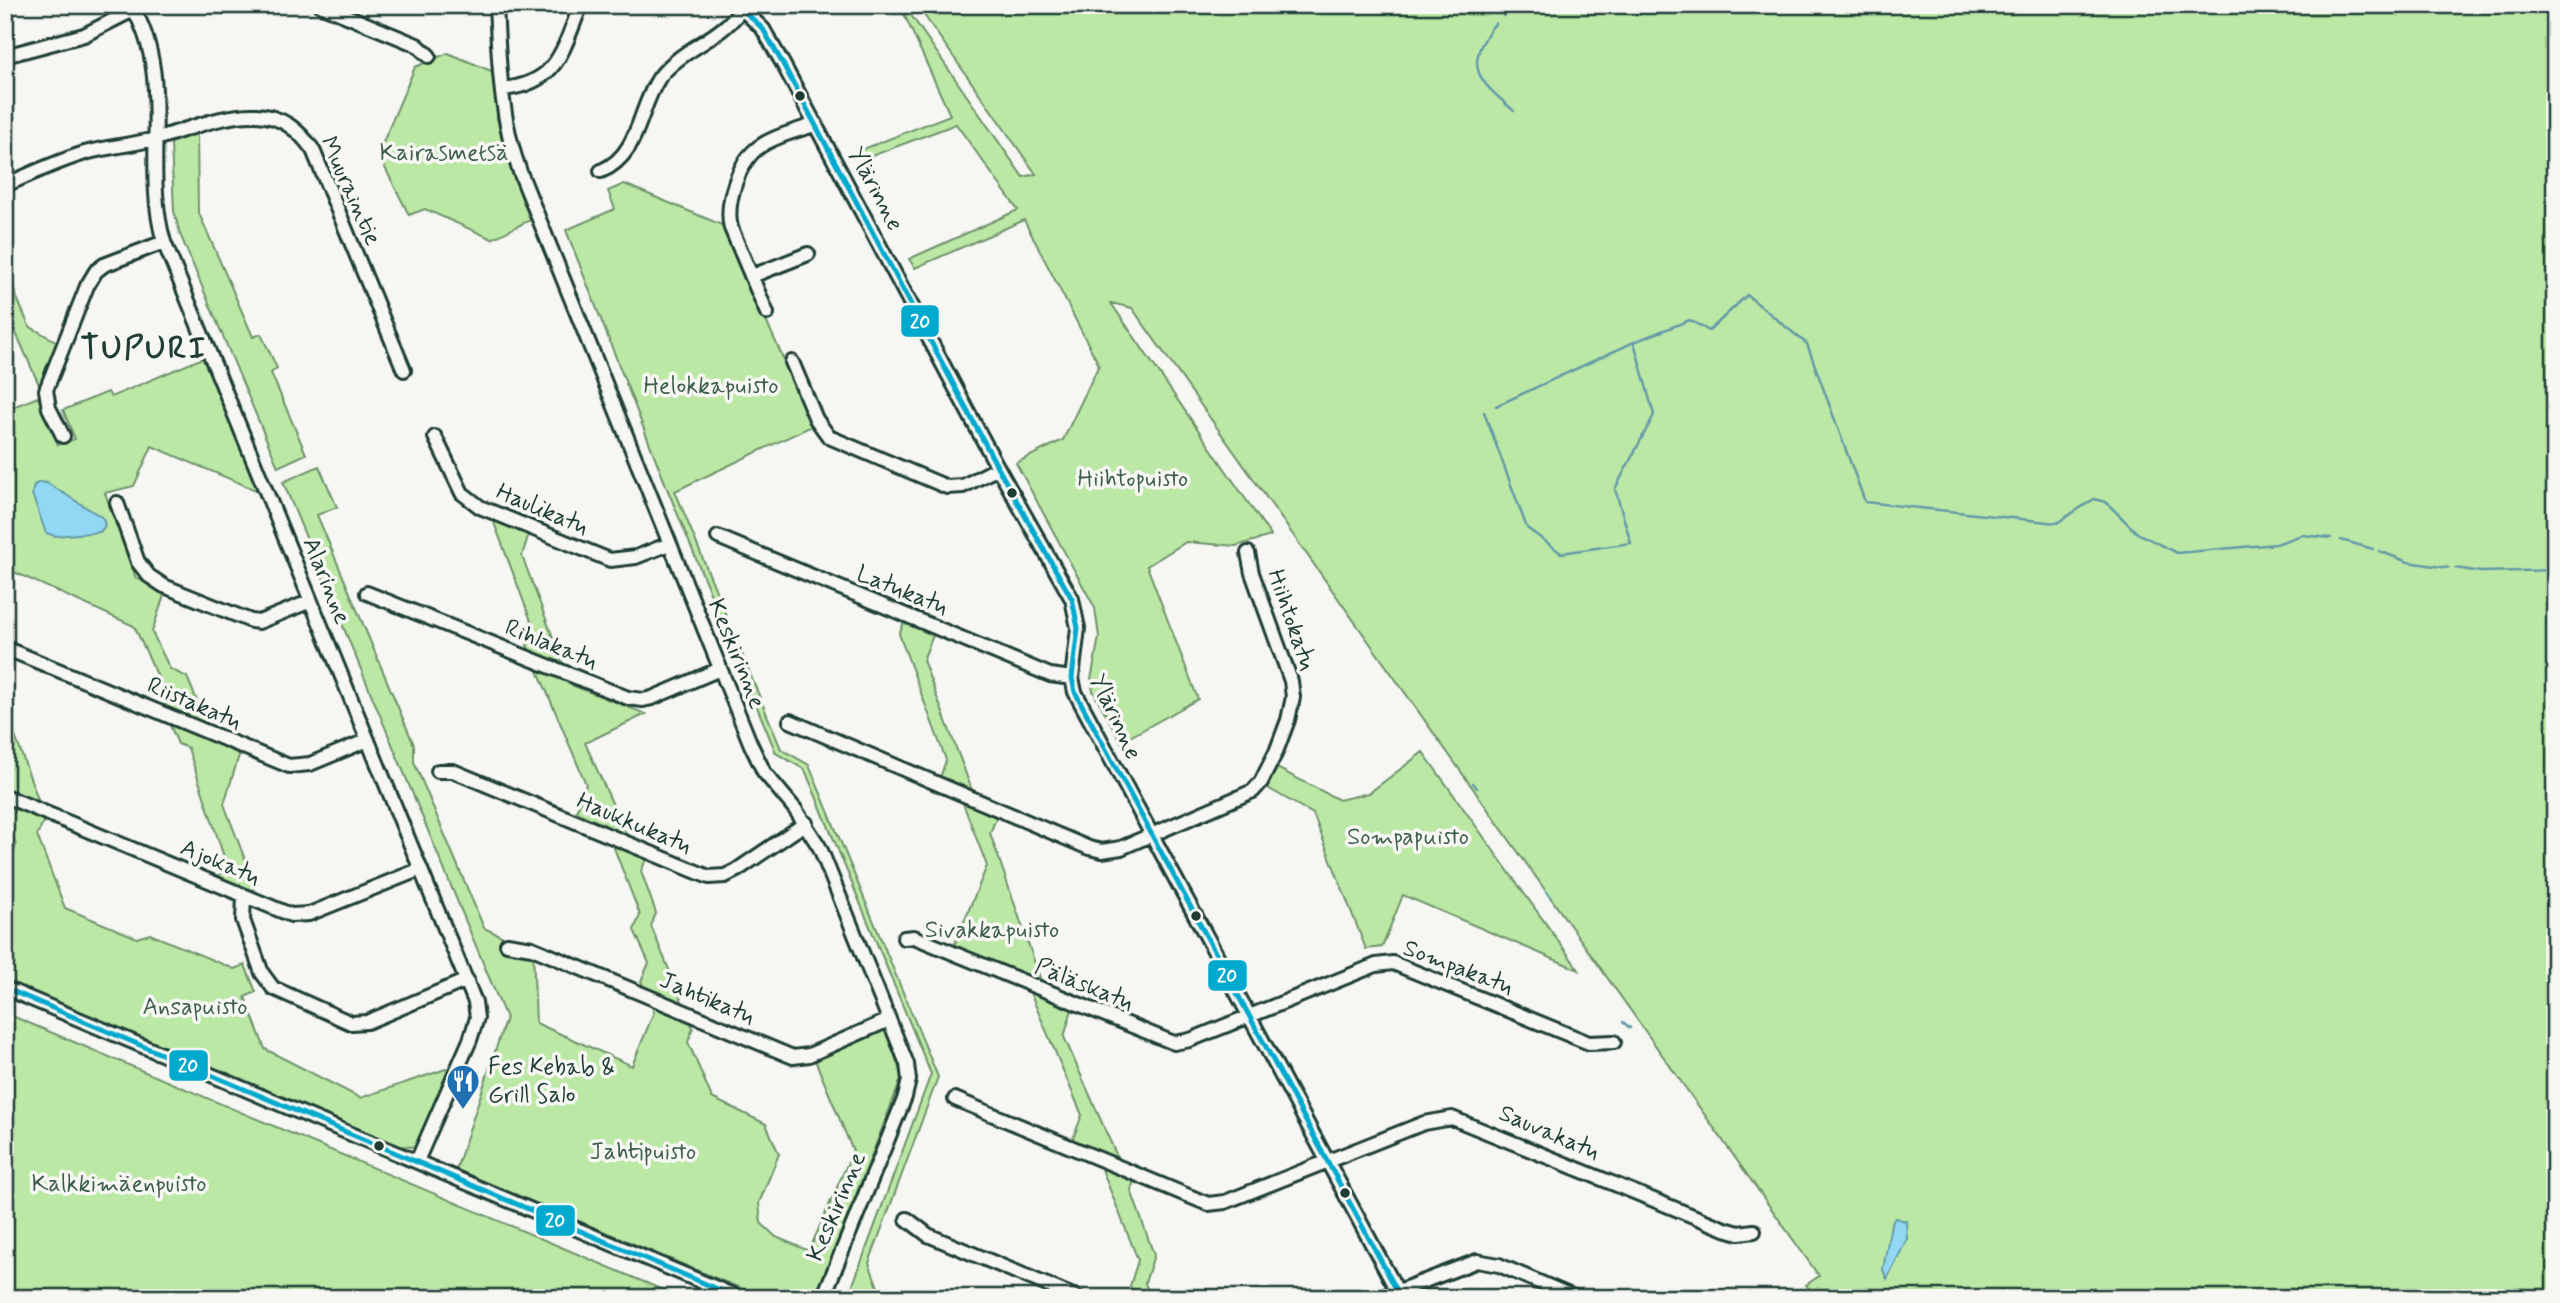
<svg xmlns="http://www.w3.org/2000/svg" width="2560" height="1303" viewBox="0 0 2560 1303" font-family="Mynerve,sans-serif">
  <rect width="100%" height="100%" fill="#f6f6f2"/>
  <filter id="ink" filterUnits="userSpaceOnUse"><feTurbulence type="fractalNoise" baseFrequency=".0143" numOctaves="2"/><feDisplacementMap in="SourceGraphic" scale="14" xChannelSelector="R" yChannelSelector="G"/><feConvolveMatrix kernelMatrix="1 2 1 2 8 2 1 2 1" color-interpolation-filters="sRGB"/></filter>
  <g filter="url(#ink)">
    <path fill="#bce8a5" stroke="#6e926c" stroke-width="2" d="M 900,5 L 904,5 L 1023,177 L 1036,174 L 917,5 L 2555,5 L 2555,1298 L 1813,1298 L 1814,1295 L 1806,1285 L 1819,1276 L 1132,308 L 1111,303 L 1271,536 L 1236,546 L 1186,542 L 1147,566 L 1198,699 L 1121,742 L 1093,691 L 1091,680 L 1099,637 L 1095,608 L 1016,463 L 1063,440 L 1099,365 L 1024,220 L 915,268 L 909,259 L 1018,210 L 956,124 L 861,160 L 856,152 L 950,115 Z
      M 448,53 L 496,73 L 497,118 L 503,145 L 530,220 L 492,239 L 425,209 L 409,215 L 378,154 L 415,67 Z
      M 197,134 L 198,211 L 253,337 L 261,334 L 277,368 L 271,373 L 306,454 L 278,467 L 180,234 L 174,211 L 171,144 L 175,140 Z
      M 624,184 L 722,225 L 814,425 L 675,491 L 781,749 L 809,765 L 938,1077 L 869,1263 L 882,1298 L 848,1298 L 931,1074 L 805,770 L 776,753 L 669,493 L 566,230 L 615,209 L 608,191 Z
      M 5,270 L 29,326 L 57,342 L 40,387 L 5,308 Z
      M 205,357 L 258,491 L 152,446 L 134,486 L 105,493 L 136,578 L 165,592 L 152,632 L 170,669 L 187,677 L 214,741 L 240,752 L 224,804 L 255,886 L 252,893 L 216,877 L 228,869 L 188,748 L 178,744 L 163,709 L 167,696 L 134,626 L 12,571 L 5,573 L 5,410 L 38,397 L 58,445 L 75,439 L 63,410 L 108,392 L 111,397 Z
      M 319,466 L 337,507 L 317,515 L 414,745 L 414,762 L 484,928 L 533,951 L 536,1023 L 632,1066 L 654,1012 L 641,981 L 649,963 L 634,930 L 640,915 L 605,825 L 576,812 L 586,784 L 527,645 L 534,629 L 492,517 L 529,533 L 522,556 L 571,685 L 646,714 L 585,743 L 635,854 L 647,858 L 641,871 L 656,913 L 651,926 L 693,1028 L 688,1042 L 712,1098 L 766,1124 L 779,1154 L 759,1203 L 761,1223 L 776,1237 L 809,1251 L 853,1151 L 815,1060 L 885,1026 L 902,1077 L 816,1298 L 764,1298 L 456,1170 L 506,1018 L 283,482 Z
      M 905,620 L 934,633 L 923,660 L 978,806 L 997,816 L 990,833 L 1047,998 L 1072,1009 L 1064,1037 L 1126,1177 L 1134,1181 L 1131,1190 L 1154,1255 L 1145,1283 L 1151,1298 L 1135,1298 L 1130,1286 L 1138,1260 L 1095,1152 L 1072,1141 L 1082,1115 L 1023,976 L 953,948 L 987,866 L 956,785 L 940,778 L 946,760 L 899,634 Z
      M 5,708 L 45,819 L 37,835 L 65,908 L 137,938 L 150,934 L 234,969 L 245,965 L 256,992 L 245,997 L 265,1049 L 360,1098 L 449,1068 L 420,1143 L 414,1147 L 401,1146 C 268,1093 138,1034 5,981 L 5,871 L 8,872 L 16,845 L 5,815 Z
      M 1423,752 L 1579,970 L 1403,895 L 1382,947 L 1366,949 L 1313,814 L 1266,787 L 1277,768 L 1339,800 L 1369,793 Z
      M 5,1013 L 682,1298 L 10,1298 L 5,1291 Z"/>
    <path fill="#92d8f4" stroke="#649aa7" stroke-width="2" d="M 40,482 L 47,483 L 103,518 L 105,526 L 100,532 L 55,536 L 46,533 L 32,494 L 34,485 Z
      M 1895,1218 L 1906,1221 L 1907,1239 L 1887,1279 L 1883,1270 L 1891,1224 Z"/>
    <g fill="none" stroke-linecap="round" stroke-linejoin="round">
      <path stroke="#649aa7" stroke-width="2.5" d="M 1511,5 L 1512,8 L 1531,5
        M 1503,16 L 1511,9
        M 1496,23 C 1490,28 1487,35 1483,42 C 1465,74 1491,90 1514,111
        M 1496,406 L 1634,342 L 1690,320 L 1709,331 L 1747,295 L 1807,344 L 1865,502 L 2057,523 L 2094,499 L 2106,502 L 2137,533 L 2177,553 L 2276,544 L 2302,535 L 2331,538
        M 1484,412 L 1527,528 L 1561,553 L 1631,543 L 1615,489 L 1654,415 L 1634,342
        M 2341,540 L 2373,549
        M 2379,551 L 2408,562 L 2448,568
        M 2455,568 L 2481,572 L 2555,570
        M 1473,783 L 1477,788
        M 1546,891 L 1550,897
        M 1623,1022 L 1630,1028"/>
      <defs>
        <path id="minor" d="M 131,5 C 176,77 141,164 164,242 L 475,1002 L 477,1018 L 470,1040 L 417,1161
          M 320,5 L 417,45 L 429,56
          M 496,5 C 499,62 500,118 520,172 L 751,745 L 764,772 L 795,809 L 820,848 L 907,1064 L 909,1080 L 905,1097 L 823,1298
          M 738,5 L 763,29 L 783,64 L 998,468 L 1072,599 L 1078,628 L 1072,678 L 1075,692 L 1401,1298
          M 5,56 L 84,35 L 143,5
          M 503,89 C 559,83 562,50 581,5
          M 601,171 C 640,155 638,109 659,78 C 682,47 724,39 744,5
          M 5,185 C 31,174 58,161 85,153 C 109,146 135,145 158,138 C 189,129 224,114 256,115 C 282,116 299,130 313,150 L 404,370
          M 752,276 L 808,254
          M 767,313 L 731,228 C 725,204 738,162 759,147 C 774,136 797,131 816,124
          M 792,362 L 816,419 L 829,437 L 947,487 L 963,486 L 998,468
          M 63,436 L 49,408 L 46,390 L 87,286 L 96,271 L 104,265 L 164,242
          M 435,437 L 462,493 L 480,507 L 610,560 L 636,557 L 669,544
          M 117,503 L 138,562 L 149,576 L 164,586 L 251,621 L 259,622 L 311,601
          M 718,537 L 1050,675 L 1072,678
          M 367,593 L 628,698 L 643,700 L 652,698 L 720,669
          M 5,648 L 289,766 L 310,764 L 368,740
          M 790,721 L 1089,848 L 1102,851 L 1121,848 L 1253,791 L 1261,782 L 1276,752 L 1288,720 L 1293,697 L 1291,681 L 1252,573 L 1248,553
          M 438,771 L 453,771 L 709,877 L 725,876 L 737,870 L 806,823
          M 5,796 L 291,915 L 309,914 L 421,869
          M 244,896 L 243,920 L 262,973 L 273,988 L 351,1023 L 367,1022 L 467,980
          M 904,938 L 914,937 L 1174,1043 L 1190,1040 L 1376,965 L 1393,963 L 1589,1043 L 1614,1042
          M 507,944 L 532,948 L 793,1057 L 809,1055 L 889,1020
          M 5,988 L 740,1298
          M 955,1099 L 1208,1204 L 1225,1202 L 1424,1123 L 1452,1118 L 1725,1229 L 1739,1233 L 1754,1231
          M 907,1219 L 928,1235 L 1078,1298
          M 1380,1298 L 1477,1261 L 1499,1265 L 1576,1298"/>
      </defs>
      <use href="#minor" stroke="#1f3d34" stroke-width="18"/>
      <use href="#minor" stroke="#f6f6f2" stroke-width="12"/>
      <defs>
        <path id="bus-1" d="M 738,5 L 763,29 L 783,64 L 998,468 L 1072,599 L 1078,628 L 1072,678 L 1075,692 L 1401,1298
          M 5,988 L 739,1298"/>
      </defs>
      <use href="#bus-1" stroke="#f6f6f2" stroke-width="10"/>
      <use href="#bus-1" stroke="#00a9ce" stroke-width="5"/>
    </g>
  </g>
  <defs>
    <symbol id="restaurant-pin" viewBox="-11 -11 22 30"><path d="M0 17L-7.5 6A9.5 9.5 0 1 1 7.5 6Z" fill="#1f6fb2" stroke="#f6f6f2"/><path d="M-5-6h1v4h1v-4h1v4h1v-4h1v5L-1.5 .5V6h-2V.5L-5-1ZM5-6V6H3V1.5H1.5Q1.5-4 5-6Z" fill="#fff"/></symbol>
  </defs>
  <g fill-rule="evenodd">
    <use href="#restaurant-pin" x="444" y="1062" width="38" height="52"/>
  </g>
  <g fill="#1f3d34" stroke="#f6f6f2" stroke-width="2.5">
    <circle cx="800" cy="96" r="6"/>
    <circle cx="1012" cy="493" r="6"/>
    <circle cx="1196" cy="916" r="6"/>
    <circle cx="379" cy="1146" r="6"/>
    <circle cx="1345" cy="1193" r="6"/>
  </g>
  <g text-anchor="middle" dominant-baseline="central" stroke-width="7" stroke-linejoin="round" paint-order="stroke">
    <g font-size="24" fill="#3e5f4b" stroke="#f6f6f2">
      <text x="444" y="153">Kairasmetsä</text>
      <text x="711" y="386">Helokkapuisto</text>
      <text x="1133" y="479">Hiihtopuisto</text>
      <text x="1408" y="837">Sompapuisto</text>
      <text x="992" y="930">Sivakkapuisto</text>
      <text x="195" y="1007">Ansapuisto</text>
      <text x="643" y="1152">Jahtipuisto</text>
      <text x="119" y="1184">Kalkkimäenpuisto</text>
    </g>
    <g font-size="24" fill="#1f3d34" stroke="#f6f6f2">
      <text transform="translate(875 189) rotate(62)">Ylärinne</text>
      <text transform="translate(350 191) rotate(66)">Muuraintie</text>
      <text transform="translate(542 510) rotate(23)">Haulikatu</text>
      <text transform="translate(326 581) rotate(68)">Alarinne</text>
      <text transform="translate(902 591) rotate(22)">Latukatu</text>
      <text transform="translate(1291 620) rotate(71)">Hiihtokatu</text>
      <text transform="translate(551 645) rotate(22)">Rihlakatu</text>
      <text transform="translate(736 654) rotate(68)">Keskirinne</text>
      <text transform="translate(194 704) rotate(23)">Riistakatu</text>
      <text transform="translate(1115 717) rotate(65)">Ylärinne</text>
      <text transform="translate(634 824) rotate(23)">Haukkukatu</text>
      <text transform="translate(220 863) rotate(23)">Ajokatu</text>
      <text transform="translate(1458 968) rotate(21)">Sompakatu</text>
      <text transform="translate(1084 985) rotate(22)">Päläskatu</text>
      <text transform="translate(707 999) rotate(23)">Jahtikatu</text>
      <text transform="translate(1549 1133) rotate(23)">Sauvakatu</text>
      <text transform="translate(837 1207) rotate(-67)">Keskirinne</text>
    </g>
    <g font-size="24" fill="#1f3d34" stroke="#f6f6f2" text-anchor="start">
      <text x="488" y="1067">Fes Kebab &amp;<tspan x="488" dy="28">Grill Salo</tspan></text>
    </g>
    <g font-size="32" font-weight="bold" letter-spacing="2" fill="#1f3d34" stroke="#f6f6f2">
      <text x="144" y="349">TUPURI</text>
    </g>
  </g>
  <g stroke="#f6f6f2" stroke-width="2.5">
    <rect x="900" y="304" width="40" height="34" rx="7" fill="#00a9ce"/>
    <rect x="1207" y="959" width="41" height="33" rx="7" fill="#00a9ce"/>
    <rect x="168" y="1049" width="41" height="33" rx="7" fill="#00a9ce"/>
    <rect x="535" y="1204" width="41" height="33" rx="7" fill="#00a9ce"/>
  </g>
  <g font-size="19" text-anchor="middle" font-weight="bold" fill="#fff">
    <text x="920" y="328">20</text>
    <text x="1227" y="982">20</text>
    <text x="188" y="1072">20</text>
    <text x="555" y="1227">20</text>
  </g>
  <rect width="2560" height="1303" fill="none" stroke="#f6f6f2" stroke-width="28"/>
  <rect x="14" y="14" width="2532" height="1275" fill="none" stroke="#1f3d34" stroke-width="2.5" filter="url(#ink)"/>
</svg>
